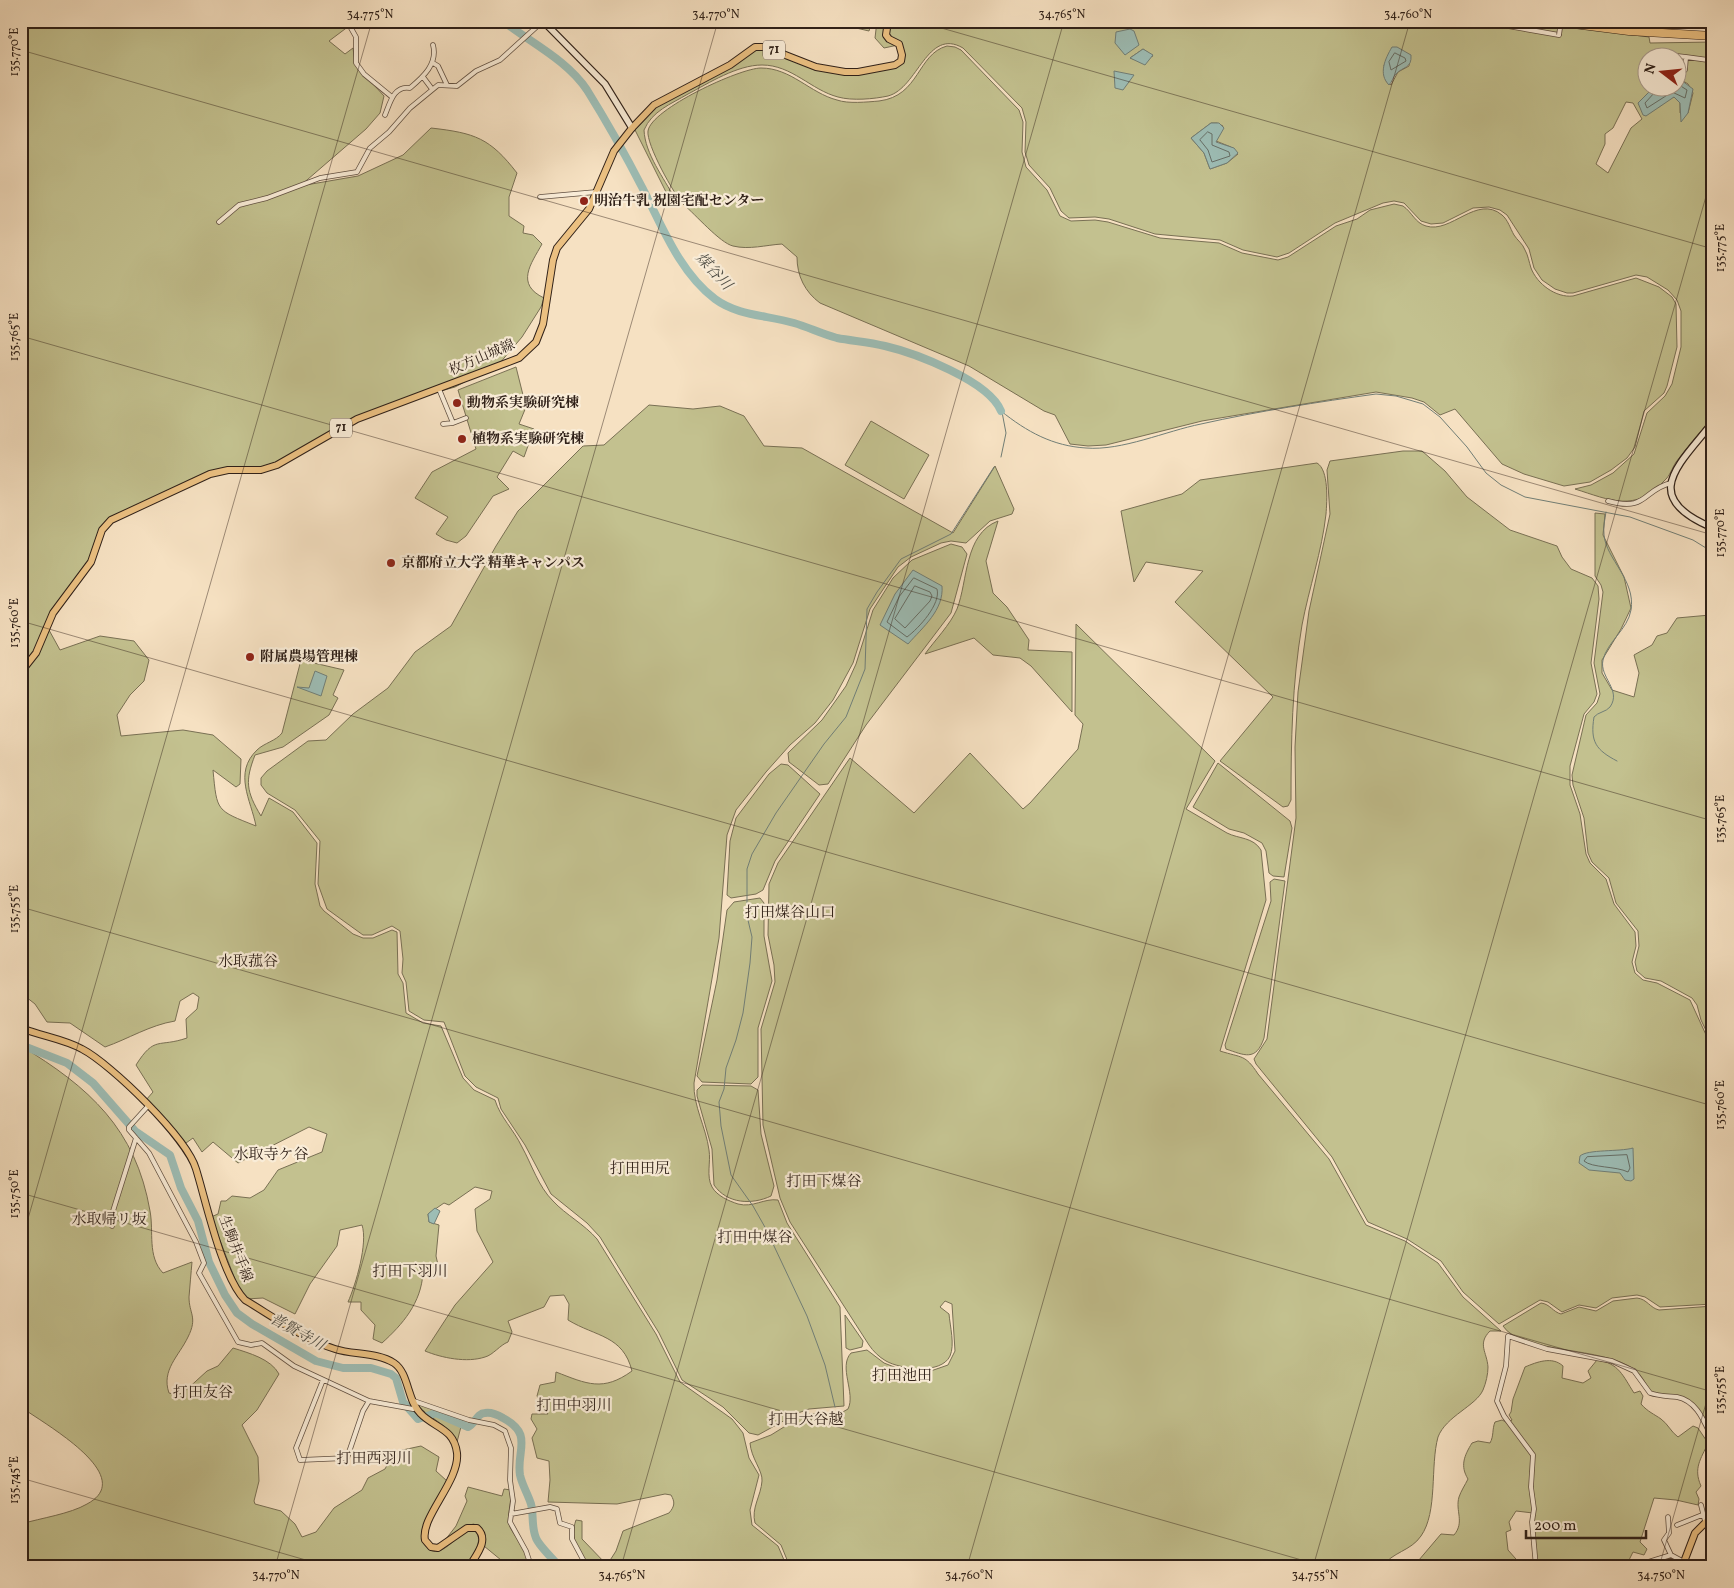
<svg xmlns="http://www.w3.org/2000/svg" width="1734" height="1588" viewBox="0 0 1734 1588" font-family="Vollkorn,'Noto Serif JP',serif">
  <rect width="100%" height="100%" fill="#f6e1c2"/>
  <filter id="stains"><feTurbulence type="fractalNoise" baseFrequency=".004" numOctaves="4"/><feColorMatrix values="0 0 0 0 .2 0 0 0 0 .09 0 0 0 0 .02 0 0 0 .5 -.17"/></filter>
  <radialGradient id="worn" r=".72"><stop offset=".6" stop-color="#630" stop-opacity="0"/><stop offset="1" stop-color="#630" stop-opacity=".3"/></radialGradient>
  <path fill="#c3c18f" stroke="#797054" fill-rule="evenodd" d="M 21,21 L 352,21 L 353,23 L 329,41 L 345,54 L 353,48 L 355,64 L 384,96 L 380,113 L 366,129 L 300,186 L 358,176 L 403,155 L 431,128 C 475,133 490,138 517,173 L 509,197 L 509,216 L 524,226 L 523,233 L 533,235 L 542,244 C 531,264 515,284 544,298 L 541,307 L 522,337 L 499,364 L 455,387 L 395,404 L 327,434 L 276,462 L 261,467 L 233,467 L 107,520 L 99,530 L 89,561 L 55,606 L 34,652 L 21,668 Z
    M 826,21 L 872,21 L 869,31 Z
    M 877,21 L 886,21 L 884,29 L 898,45 L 884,48 L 875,38 Z
    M 890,21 L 1526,21 L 1649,37 L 1650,43 L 1713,42 L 1713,415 C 1702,432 1688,446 1676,462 C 1672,468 1670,476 1664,481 C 1635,513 1610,500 1575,489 L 1591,485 L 1613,473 L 1634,454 L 1647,413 L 1665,396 L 1672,384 L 1681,347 L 1681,311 L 1677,300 L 1668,290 L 1647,277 L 1636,275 L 1573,293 L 1567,293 L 1555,289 L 1542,280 L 1534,268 L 1529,249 L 1507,215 L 1500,210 L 1489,207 L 1473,208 L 1443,223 L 1431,224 L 1421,221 L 1404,203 L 1394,201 L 1383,203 L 1335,223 L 1289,253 L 1277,257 L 1243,250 L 1220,240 L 1155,234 L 1109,219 L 1095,217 L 1069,218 L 1061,211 L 1050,188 L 1029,165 L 1025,152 L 1026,122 L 1022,108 L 963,48 C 927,27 918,88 888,96 C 874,99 852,101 838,97 C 811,90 792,65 762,65 C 737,65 709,83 688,94 C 671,104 652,111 644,130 C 645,154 664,178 675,199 L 670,200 L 635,130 L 656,107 L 731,67 L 756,49 L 765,50 L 845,75 L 896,67 L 904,58 L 902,44 L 888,37 ZM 1143,49 L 1153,56 L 1139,61 L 1130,58 ZM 1410,55 L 1409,66 L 1398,72 L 1391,85 L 1386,81 L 1384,65 ZM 1646,58 L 1676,58 L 1677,77 L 1688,84 L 1693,93 L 1688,113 L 1680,113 L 1680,103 L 1674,97 L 1668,99 L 1659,107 L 1639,103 L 1653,88 L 1646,88 ZM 1626,102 L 1633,103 L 1642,119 L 1631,128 L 1608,173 L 1596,164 L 1605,144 L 1605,134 L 1613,128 ZM 1211,123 L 1217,123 L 1223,126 L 1216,141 L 1231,147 L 1238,154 L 1227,163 L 1210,169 L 1204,153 L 1191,138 Z
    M 947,46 L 955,47 L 961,50 L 1019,110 L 1023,122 L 1022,152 L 1026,167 L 1047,190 L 1060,216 L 1071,221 L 1095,220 L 1108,222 L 1160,238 L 1219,243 L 1242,253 L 1278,260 L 1288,257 L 1336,226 L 1357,219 L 1370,210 L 1394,204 L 1403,206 C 1412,212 1415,223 1426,226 C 1451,234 1477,194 1502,215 C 1508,220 1510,228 1514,235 C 1517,240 1523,244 1525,250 C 1528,255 1529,262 1531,268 C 1537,284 1556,298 1573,296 L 1636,278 L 1659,287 L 1672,297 L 1676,304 L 1677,347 L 1667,386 L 1664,393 L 1644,411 L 1635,447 L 1627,458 L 1611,470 L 1590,482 L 1564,486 L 1524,474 L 1502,464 L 1455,409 L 1440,415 L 1424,402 L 1412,398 L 1376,392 L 1202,421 L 1106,445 L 1088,446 L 1070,444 L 1055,415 L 1044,411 L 969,366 L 820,303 C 805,292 797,276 797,257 L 782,244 C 766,245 749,250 733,246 C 720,243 695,214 684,205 C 674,195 646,144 648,131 C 651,109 740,68 761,68 C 791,68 810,93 837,100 C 848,104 867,102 879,101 C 920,96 917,54 947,46 Z
    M 516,367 L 526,407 L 519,424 L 534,429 L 524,457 L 513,451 L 497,477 L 509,489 L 493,496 L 466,536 L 457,543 L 446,540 L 436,534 L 448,517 L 415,498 L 432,472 L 476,449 L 458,390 Z
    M 649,405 L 693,409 L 720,406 L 744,416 L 764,446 L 802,448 L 953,533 L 995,466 L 1014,509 L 1012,514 L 990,521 L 966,543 L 951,541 L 941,543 L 911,557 L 898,567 L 870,609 L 853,663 L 833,700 L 815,723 L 790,745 L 766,772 L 736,810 L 727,835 L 719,938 L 694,1083 C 693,1106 706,1127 709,1150 C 711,1162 706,1176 712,1187 C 717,1196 729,1201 738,1204 C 753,1208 764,1198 778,1200 L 787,1223 L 840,1307 L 844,1406 L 809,1409 L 798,1413 L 758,1435 L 749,1433 L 723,1407 L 682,1380 L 659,1333 L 600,1237 L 587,1223 L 551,1194 L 525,1145 L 501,1109 L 498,1098 L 476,1087 L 465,1076 L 444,1022 L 424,1020 L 409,1011 L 406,982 L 402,973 L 403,959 L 400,931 L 392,926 L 372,935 L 363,935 L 327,909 L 318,884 L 320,841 L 295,810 L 267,793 L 261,785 L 261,778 L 267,771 L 308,741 L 326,740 L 353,714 L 388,688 L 415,652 L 451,626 L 496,546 L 518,511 L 583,446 L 604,445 Z
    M 871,421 L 929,455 L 904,499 L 845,465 Z
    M 1403,451 L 1422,451 L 1445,471 L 1467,497 L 1510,530 L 1557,546 L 1562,557 L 1571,569 L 1592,578 L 1598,586 L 1599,599 L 1591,663 L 1597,694 L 1594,702 L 1584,714 L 1570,766 L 1570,785 L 1580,814 L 1586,854 L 1590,863 L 1606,879 L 1614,904 L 1635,932 L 1636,946 L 1632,962 L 1635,973 L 1643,980 L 1657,983 L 1690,1000 L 1713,1050 L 1713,1304 L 1660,1307 L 1645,1297 L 1637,1295 L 1612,1298 L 1596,1308 L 1579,1305 L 1562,1312 L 1548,1302 L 1540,1300 L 1499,1324 L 1463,1292 L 1441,1261 L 1407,1239 L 1368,1222 L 1332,1157 L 1256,1064 L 1254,1059 L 1267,1039 L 1296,818 L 1295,747 L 1298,692 L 1309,611 L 1330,514 L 1327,470 L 1330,461 Z
    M 1317,463 C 1329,470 1327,501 1326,514 C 1322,551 1309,588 1302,625 C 1292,684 1291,741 1291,800 L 1288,806 L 1283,807 L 1220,761 L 1273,697 L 1175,602 L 1203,571 L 1146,562 L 1134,582 L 1121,511 L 1182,494 L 1200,480 Z
    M 1595,513 L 1605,514 L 1603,535 L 1624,577 L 1631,608 L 1621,629 L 1602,660 L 1602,673 L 1612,690 L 1634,697 L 1639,673 L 1634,655 L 1652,645 L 1657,636 L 1667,633 L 1677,618 L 1710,615 L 1713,626 L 1713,1045 L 1701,1020 L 1697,1005 L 1692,998 L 1661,981 L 1645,978 L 1637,971 L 1635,962 L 1639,946 L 1638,931 L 1616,903 L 1609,878 L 1592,862 L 1588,853 L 1584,818 L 1573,785 L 1572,775 L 1586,715 L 1597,703 L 1600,694 L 1594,663 L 1603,592 L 1601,585 L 1595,576 Z
    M 998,521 L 986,561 L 993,593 L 1007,607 L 1029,640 L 1028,650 L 1072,652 L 1072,712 L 1031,666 L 1020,658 L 993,655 L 974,638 L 925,654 C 935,640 950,625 957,609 C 968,581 964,534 998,521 Z
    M 951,544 L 962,547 L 967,554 L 951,613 L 866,725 L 828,784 L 819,785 L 789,762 L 788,753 L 822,720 L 846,686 L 856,664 L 873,610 L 893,578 L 912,560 Z
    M 1076,624 L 1215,761 L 1186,809 C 1200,817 1213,825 1227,833 C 1239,839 1253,837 1261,850 L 1266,900 L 1220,1051 C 1242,1058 1245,1054 1258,1074 L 1329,1159 L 1366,1225 L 1405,1241 L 1438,1263 L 1463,1297 L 1501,1331 L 1490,1331 C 1477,1344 1487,1352 1488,1367 C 1488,1374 1486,1383 1483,1390 C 1476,1406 1446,1416 1438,1437 C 1430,1466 1438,1512 1421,1536 C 1411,1551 1392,1552 1382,1567 L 790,1567 L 781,1545 L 755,1523 C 751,1508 761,1496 762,1481 C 763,1471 751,1458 750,1443 L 771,1435 L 800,1417 L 810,1414 L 841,1413 L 848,1409 C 856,1393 838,1367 851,1353 L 867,1350 L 884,1363 L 902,1370 L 925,1373 L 948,1365 L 955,1351 L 952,1304 L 945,1301 L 940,1307 L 949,1314 C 950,1326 955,1345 950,1356 C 941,1375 900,1369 886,1361 C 879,1357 873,1351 869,1345 L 790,1222 L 780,1198 L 763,1125 L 761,1029 L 775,982 L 774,965 L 768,935 L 769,884 L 778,863 L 850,758 L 914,813 L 970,753 L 1023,809 L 1030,803 L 1078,749 L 1083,724 L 1075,715 Z
    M 49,630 L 60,650 L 100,636 L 134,641 L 149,660 L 144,681 L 130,695 L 117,715 L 121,736 L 183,730 L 213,735 L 241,759 L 240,784 L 236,787 L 213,770 C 217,812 216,810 256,826 C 251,800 233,773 257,750 C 264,743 276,741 282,733 L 301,660 L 344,670 L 333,695 L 338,698 L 329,715 L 283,747 L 255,755 C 245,781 246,791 261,816 L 269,798 L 293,812 L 317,843 L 315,884 L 320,906 L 324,911 L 353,934 L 363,938 L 373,938 L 392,930 L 397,932 L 398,974 L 403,983 L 406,1013 L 423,1023 L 441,1026 L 463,1078 L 474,1090 L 495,1100 C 500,1117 514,1130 522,1147 C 532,1165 538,1186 553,1201 C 566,1215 584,1224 597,1239 L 656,1334 L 680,1382 L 732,1419 L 743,1433 L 749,1458 L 759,1475 L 750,1510 L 752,1525 L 778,1546 L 787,1567 L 588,1567 C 579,1550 569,1540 576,1520 L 582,1521 L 582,1539 L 607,1565 L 616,1551 L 623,1531 L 669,1513 C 675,1506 675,1502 671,1495 L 665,1494 L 617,1504 L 548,1502 L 550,1480 L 549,1461 L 537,1458 L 532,1438 L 537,1429 L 531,1419 L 532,1414 L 548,1414 L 537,1396 L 540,1385 L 555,1382 L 556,1372 C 587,1384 603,1392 632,1371 C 623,1335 596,1337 568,1320 L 569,1304 L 564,1295 L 550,1296 L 544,1307 L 508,1321 L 512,1332 L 508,1342 C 500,1345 493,1355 485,1357 C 467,1363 442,1358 425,1351 L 455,1305 L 493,1262 L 477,1231 L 475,1209 L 490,1199 L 492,1191 L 475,1187 L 449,1205 L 444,1203 L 428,1214 L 429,1222 L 439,1225 L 436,1256 L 438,1265 L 423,1273 C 421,1303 403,1324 382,1343 L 373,1339 L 375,1325 L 361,1310 L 361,1302 L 348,1302 C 356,1284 368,1243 362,1225 L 340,1230 L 337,1246 L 310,1284 L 295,1314 L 263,1298 L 246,1299 L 238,1287 L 211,1217 L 218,1214 L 221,1201 L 226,1201 L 232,1196 L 250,1198 L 264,1190 L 278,1170 L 322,1152 L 327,1134 L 309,1127 L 238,1163 L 213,1142 L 202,1152 L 193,1138 L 186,1143 L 146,1100 L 153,1092 L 136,1065 C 155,1035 158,1048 187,1038 L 186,1019 L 197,1009 L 199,997 L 193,993 L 180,1001 L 175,1021 C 150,1025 128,1039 105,1047 L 70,1023 L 47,1022 L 35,1004 L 21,993 L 21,677 L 38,654 Z
    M 1218,763 L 1290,821 L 1292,828 L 1284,877 L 1273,876 L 1269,873 L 1266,851 L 1262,843 L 1244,833 L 1229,829 L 1193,807 Z
    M 781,764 L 788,765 L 820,794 L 775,861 L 763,890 L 756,894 L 731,898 L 727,895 L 730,841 L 736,818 L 769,774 Z
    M 1274,879 L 1285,881 L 1264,1038 C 1256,1062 1244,1055 1226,1049 L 1225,1045 L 1271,901 L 1270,882 Z
    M 760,898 L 764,903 L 764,936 L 772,981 L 758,1028 L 758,1077 L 751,1084 L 702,1082 L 697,1076 L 717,980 L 727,910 L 734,902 Z
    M 21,1046 C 89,1087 136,1129 150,1211 C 154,1232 147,1256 163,1273 L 192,1262 C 191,1273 190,1285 189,1297 C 189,1314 198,1317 188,1337 C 179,1356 161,1370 169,1393 L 177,1395 L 184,1392 L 207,1371 L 218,1366 L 233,1348 C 249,1353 271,1359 279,1374 L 257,1410 L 242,1425 L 258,1457 L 259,1481 L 254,1501 L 255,1504 L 281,1511 L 295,1524 L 302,1537 L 316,1532 L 334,1508 L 362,1490 L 368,1478 L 385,1469 L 391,1458 L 398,1451 L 421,1446 L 439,1457 L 436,1471 L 447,1481 L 423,1527 L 422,1541 C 440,1571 457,1526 475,1531 C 485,1541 471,1557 466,1567 L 21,1567 L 21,1524 C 41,1518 70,1514 87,1504 C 140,1476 41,1422 21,1407 Z
    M 702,1085 L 751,1086 L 758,1090 L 761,1134 L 774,1186 L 771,1196 C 752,1205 727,1204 714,1185 L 712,1149 L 697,1096 L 697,1090 Z
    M 1637,1298 C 1647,1299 1650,1308 1659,1310 L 1713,1306 L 1713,1437 C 1708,1423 1698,1401 1682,1398 C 1671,1395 1661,1396 1651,1392 C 1646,1385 1642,1375 1635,1370 C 1604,1346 1521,1354 1503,1326 L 1541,1303 C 1550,1304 1553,1312 1561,1314 L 1579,1307 L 1596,1311 L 1613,1301 Z
    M 845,1315 L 863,1341 L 862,1347 L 850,1350 L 846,1348 Z
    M 1597,1360 C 1619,1363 1623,1376 1634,1393 L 1640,1391 L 1643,1396 L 1641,1404 C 1648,1412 1654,1414 1661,1419 C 1668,1424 1671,1432 1678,1437 L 1693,1426 L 1698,1428 L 1708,1443 C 1701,1459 1693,1468 1701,1486 L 1696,1492 L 1699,1499 L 1698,1505 L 1676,1500 L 1654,1498 L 1640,1542 L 1647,1549 L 1644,1555 L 1633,1552 L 1627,1564 L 1617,1562 L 1615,1567 L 1536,1567 L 1533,1513 L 1516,1511 L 1509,1522 L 1511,1530 L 1506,1532 L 1508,1550 L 1523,1567 L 1413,1567 L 1441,1534 L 1454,1535 C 1465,1522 1455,1511 1459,1497 C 1461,1491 1465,1485 1468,1479 C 1460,1466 1464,1456 1472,1443 L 1478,1441 L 1490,1443 C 1494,1436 1492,1429 1495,1422 L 1502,1420 L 1508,1423 L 1512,1420 L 1509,1415 L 1511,1412 L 1513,1399 L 1525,1367 C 1537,1362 1552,1356 1563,1366 L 1562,1378 L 1583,1383 L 1591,1378 L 1588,1371 Z
    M 416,1403 L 463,1419 L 457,1442 C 448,1423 428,1419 416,1403 Z
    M 468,1487 L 502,1496 L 504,1489 L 511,1490 C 512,1501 506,1517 510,1527 C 516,1540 531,1551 527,1567 L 497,1567 L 501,1560 L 484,1546 L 484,1532 L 474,1524 L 464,1526 L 442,1544 L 456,1526 L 467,1501 L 465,1496 Z"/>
  <path fill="#9dbdb5" stroke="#717e76" d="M 1130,29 L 1134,31 L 1139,45 L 1125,55 L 1115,43 L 1116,32 Z
    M 1392,47 L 1397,47 L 1411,55 C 1412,69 1403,66 1396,74 C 1393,77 1392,82 1389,85 C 1378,74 1385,59 1392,47 Z
    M 1143,49 L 1153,55 L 1145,65 L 1130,58 Z
    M 1114,71 L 1134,75 L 1123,90 L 1115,88 Z
    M 1677,77 L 1693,89 L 1688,113 L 1681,122 L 1680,103 L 1674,97 L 1646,116 L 1643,115 L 1638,103 L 1653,88 L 1676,88 Z
    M 1211,123 L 1219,123 L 1224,128 L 1216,142 L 1234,148 L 1238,153 L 1227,163 L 1210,169 L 1204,153 L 1191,138 Z
    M 913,570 L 942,586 C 944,610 923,627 908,644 L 880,625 L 895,594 Z
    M 315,671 L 327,676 L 321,696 L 297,687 L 309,688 Z
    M 1633,1148 L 1634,1179 L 1631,1181 L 1625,1180 L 1620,1173 L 1589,1170 L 1579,1163 L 1580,1156 C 1588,1149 1619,1152 1633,1148 Z
    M 435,1208 L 440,1211 L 434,1224 L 429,1222 L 428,1214 Z"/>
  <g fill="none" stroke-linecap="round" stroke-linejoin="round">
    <path stroke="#666e66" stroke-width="1" d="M 1395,53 L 1405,58 L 1406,61 L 1391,70 L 1389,62 Z
      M 1656,88 L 1655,92 L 1645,103 L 1647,108 L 1672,92 L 1685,98 L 1687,90 L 1676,83
      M 1208,132 L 1212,134 L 1212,145 L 1229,152 L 1230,156 L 1212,162 L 1208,150 L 1200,140 Z
      M 914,578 L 937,589 C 941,604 919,628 907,637 L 887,622 L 899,597 Z
      M 915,586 L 930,592 L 932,596 L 930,601 L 905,628 L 895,619 Z
      M 1627,1155 L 1630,1168 L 1628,1172 C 1616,1166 1592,1168 1584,1161 L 1587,1157 Z"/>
    <path stroke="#717e76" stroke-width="1" d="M 1001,411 C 1027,432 1053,446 1086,448 C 1122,451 1166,431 1201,424 C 1259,411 1318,402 1376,394 L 1396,396 L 1423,404 L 1440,417 L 1467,447 L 1486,473 L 1501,485 L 1525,497 L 1630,517 L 1693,540 L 1706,548 L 1713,549
      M 1001,457 L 1006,433 L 1002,412
      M 1606,512 C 1605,519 1603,527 1604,535 C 1606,559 1636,580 1631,610 C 1628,629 1607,642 1603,660 C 1599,677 1622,690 1610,707 C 1606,712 1598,712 1594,717 C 1590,742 1596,750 1617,761
      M 835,1407 L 825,1365 L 807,1316 L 766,1229 L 753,1206 L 731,1175 L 721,1126 L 719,1102 L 724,1089 L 726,1068 L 736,1040 L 743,1013 L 750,963 L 752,937 L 747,916 L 747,869 L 752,854 L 776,813 L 824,744 L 846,717 L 865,669 L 867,609 L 877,592 L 901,559 L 951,534 L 994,467
      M 1696,1567 L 1713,1564"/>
    <path stroke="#9dbdb5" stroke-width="8" d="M 503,21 C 531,43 567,60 587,90 C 607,122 626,156 643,189 C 662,226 680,273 715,299 C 738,316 767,315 794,323 C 808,327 822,334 837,338 C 853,341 869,342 885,346 C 915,353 989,381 1001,411
      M 21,1045 L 67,1063 L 93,1083 L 135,1131 L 170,1155 L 181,1188 L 198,1221 L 209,1262 L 225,1295 L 237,1313 L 252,1324 L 316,1361 L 343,1368 L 371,1368 L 391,1374 L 396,1378 L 403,1402 L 418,1419 L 436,1413 L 468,1427 C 475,1424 477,1413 485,1413 C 491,1412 498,1415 503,1418 C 534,1434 516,1451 520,1475 C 522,1485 528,1494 531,1504 C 534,1515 531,1526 536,1538 C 539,1546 554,1560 560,1567"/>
    <path stroke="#cebaa0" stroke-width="4" stroke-dasharray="4 2" stroke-linecap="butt" d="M 1711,55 L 1713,27"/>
    <defs>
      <path id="street" d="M 347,21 L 356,37 L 356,63 L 364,74 L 392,97
        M 1466,21 L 1485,22 L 1559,35
        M 1677,56 L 1686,57
        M 433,63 L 438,66 L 447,85
        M 1676,69 L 1685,70 L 1686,57 L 1708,60 L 1711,55
        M 423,77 L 432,89
        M 385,115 C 390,103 394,85 410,88 C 423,77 438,64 433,45
        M 540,197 L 596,192
        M 219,222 L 239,205 L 267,198 L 320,178 L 357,172 L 370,148 L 389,132 L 410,108 L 438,85 L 457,86 L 476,71 L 500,60 L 543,21
        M 439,389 L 453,423 L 443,424
        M 453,423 L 466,418
        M 1608,501 C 1648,512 1642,490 1671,483
        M 148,1106 L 129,1127 L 129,1130 L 149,1153 L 196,1242 L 204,1263 L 199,1273 L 238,1342 L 251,1345 L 262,1343 L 294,1366 L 369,1401 L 413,1409 L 415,1407
        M 112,1226 L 113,1211 L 136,1138
        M 323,1380 L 296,1448 L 300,1460 L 347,1458 L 363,1411 L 369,1401
        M 414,1401 L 469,1420 L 494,1425 L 505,1431 L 511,1448 L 510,1480 L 513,1501 L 510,1522 L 526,1551 L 529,1560 L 528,1567
        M 1701,1505 L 1705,1521
        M 511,1514 L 550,1507 L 557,1509 L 560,1523 L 572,1527 L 572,1539 L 587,1567
        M 1668,1517 L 1669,1533 L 1664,1540 L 1671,1555 L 1684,1562
        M 1677,1525 L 1702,1515
        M 1642,1564 L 1671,1555
        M 1536,1567 L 1532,1522 L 1534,1509 L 1531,1487 L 1533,1455 L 1504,1416 L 1497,1401 L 1506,1366 L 1508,1336 L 1547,1349 L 1612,1361 L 1634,1371 L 1650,1393 C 1658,1396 1667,1396 1677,1397 C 1698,1401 1705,1424 1713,1440"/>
      <path id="secondary" d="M 543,21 L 605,84 L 632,128
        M 1605,21 L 1637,25 L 1690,21
        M 1713,422 C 1679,465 1638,497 1713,528"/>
      <path id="primary" d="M 21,672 L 36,653 L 53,613 L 91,562 L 102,530 L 111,520 L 210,474 L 228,470 L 261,470 L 277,465 L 357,419 L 506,363 L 519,358 L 536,342 L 543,324 L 553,260 L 557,248 L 589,209 L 614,151 L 632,128 L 654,105 L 730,65 L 755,47 L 765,47 L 816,67 L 845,72 L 858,72 L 895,65 L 901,61 L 902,55 L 899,44 L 889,39 L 886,35 L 888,21
        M 21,1028 C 41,1036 64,1039 82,1049 C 111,1064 187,1138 196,1169 C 206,1201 222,1277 245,1300 C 272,1316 305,1340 335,1349 C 353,1355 377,1352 394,1363 C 409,1373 407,1400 420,1413 C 434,1428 454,1428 457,1453 C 460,1481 420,1517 425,1540 L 431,1547 L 438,1548 L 467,1528 L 477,1528 C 490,1540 476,1555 469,1567
        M 1682,1567 L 1695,1533 L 1713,1515"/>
      <path id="highway" d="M 1550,21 L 1629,31 L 1713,36"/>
    </defs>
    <use href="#street" stroke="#615042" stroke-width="5.5"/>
    <use href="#secondary" stroke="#2f2018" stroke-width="8"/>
    <use href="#primary" stroke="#2f2018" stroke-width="8"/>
    <use href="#highway" stroke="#2f2018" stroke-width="9"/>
    <use href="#street" stroke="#f9ecd7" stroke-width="4"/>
    <use href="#secondary" stroke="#f9ecd7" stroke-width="5.5"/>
    <use href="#primary" stroke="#ebc081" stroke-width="6"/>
    <use href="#highway" stroke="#ebc081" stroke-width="8"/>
    <defs>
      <path id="street-bridge" d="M 1559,35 L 1561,21"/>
    </defs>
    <use href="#street-bridge" stroke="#615042" stroke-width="5.5" stroke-linecap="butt"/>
    <use href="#street-bridge" stroke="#f9ecd7" stroke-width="4"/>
  </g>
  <path fill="none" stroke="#2f2018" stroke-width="1" stroke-opacity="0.45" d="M 917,21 L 1713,249M 21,36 L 25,21M 21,50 L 1713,535M 21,336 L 1713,821M 21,621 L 1713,1106M 21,907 L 1713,1392M 21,1193 L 1326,1567M 21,1243 L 372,21M 21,1478 L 330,1567M 275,1567 L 718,21M 621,1567 L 1064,21M 967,1567 L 1410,21M 1313,1567 L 1713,172M 1659,1567 L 1713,1379"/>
  <g fill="#8f2418" stroke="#f9ecd7" stroke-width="2">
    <circle cx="584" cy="201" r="5"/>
    <circle cx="457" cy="403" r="5"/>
    <circle cx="462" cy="439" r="5"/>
    <circle cx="391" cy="563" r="5"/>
    <circle cx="250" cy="657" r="5"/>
  </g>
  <g text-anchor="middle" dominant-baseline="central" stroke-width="4.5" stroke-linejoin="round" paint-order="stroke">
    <g fill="#f9ecd7" stroke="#6c5d51" stroke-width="1">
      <rect x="763" y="40.5" width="22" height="19" rx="4"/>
      <rect x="330" y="418.5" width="22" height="19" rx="4"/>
    </g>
    <g font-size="12" font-weight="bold" fill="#2f2018">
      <text x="774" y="50">71</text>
      <text x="341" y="428">71</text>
    </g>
    <g font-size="14" font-weight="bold" fill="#2f2018" stroke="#f9ecd7" text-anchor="start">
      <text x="594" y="201">明治牛乳 祝園宅配センター</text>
      <text x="467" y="403">動物系実験研究棟</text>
      <text x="472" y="439">植物系実験研究棟</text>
      <text x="401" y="563">京都府立大学 精華キャンパス</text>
      <text x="260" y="657">附属農場管理棟</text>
    </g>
    <g font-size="14" fill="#2f2018" stroke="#f9ecd7">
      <text transform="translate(482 358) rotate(-23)">枚方山城線</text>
      <text transform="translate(235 1249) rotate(69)">生駒井手線</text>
    </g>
    <g font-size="15" font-style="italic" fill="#504f47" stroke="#f9ecd7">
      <text transform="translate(713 272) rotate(47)">煤谷川</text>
      <text transform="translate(297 1333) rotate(29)">普賢寺川</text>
    </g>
    <g font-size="15" fill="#2f2018" stroke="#f9ecd7">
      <text x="790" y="913">打田煤谷山口</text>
      <text x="248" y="962">水取菰谷</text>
      <text x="271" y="1155">水取寺ケ谷</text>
      <text x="640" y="1169">打田田尻</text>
      <text x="824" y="1182">打田下煤谷</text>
      <text x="109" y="1220">水取帰リ坂</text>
      <text x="755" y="1238">打田中煤谷</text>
      <text x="410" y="1272">打田下羽川</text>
      <text x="902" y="1376">打田池田</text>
      <text x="203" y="1393">打田友谷</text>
      <text x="574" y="1406">打田中羽川</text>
      <text x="806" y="1420">打田大谷越</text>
      <text x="374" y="1459">打田西羽川</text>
    </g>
  </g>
  <rect width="1734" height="1588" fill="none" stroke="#f6e1c2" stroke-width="55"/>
  <g transform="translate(1662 72) rotate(286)"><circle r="24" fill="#f9ecd7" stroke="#a89a8b"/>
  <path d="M0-4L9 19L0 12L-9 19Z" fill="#8f2418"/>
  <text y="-8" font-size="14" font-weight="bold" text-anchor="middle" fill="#2f2018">N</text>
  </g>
  <path d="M1526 1530v8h120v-8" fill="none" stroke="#2f2018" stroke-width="2.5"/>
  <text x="1534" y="1530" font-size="15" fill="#2f2018" stroke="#f9ecd7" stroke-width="4" paint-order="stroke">200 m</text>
  <rect x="28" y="28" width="1678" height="1532" fill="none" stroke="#2f2018" stroke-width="2"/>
  <g font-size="12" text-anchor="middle" fill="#2f2018">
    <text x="370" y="18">34.775°N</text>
    <text x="716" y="18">34.770°N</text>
    <text x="1062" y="18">34.765°N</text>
    <text x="1408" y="18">34.760°N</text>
    <text transform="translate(14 52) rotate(-90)" y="4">135.770°E</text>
    <text transform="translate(1720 248) rotate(-90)" y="4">135.775°E</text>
    <text transform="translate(14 337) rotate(-90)" y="4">135.765°E</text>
    <text transform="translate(1720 533) rotate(-90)" y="4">135.770°E</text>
    <text transform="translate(14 623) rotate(-90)" y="4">135.760°E</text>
    <text transform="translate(1720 819) rotate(-90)" y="4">135.765°E</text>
    <text transform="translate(14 909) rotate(-90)" y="4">135.755°E</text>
    <text transform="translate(1720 1105) rotate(-90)" y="4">135.760°E</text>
    <text transform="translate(14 1194) rotate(-90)" y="4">135.750°E</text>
    <text transform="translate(1720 1390) rotate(-90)" y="4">135.755°E</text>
    <text transform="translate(14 1480) rotate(-90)" y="4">135.745°E</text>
    <text x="276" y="1579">34.770°N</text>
    <text x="622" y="1579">34.765°N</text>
    <text x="969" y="1579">34.760°N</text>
    <text x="1315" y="1579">34.755°N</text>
    <text x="1661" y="1579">34.750°N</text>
  </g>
  <rect width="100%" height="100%" filter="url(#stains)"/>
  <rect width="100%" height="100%" fill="url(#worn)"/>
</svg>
